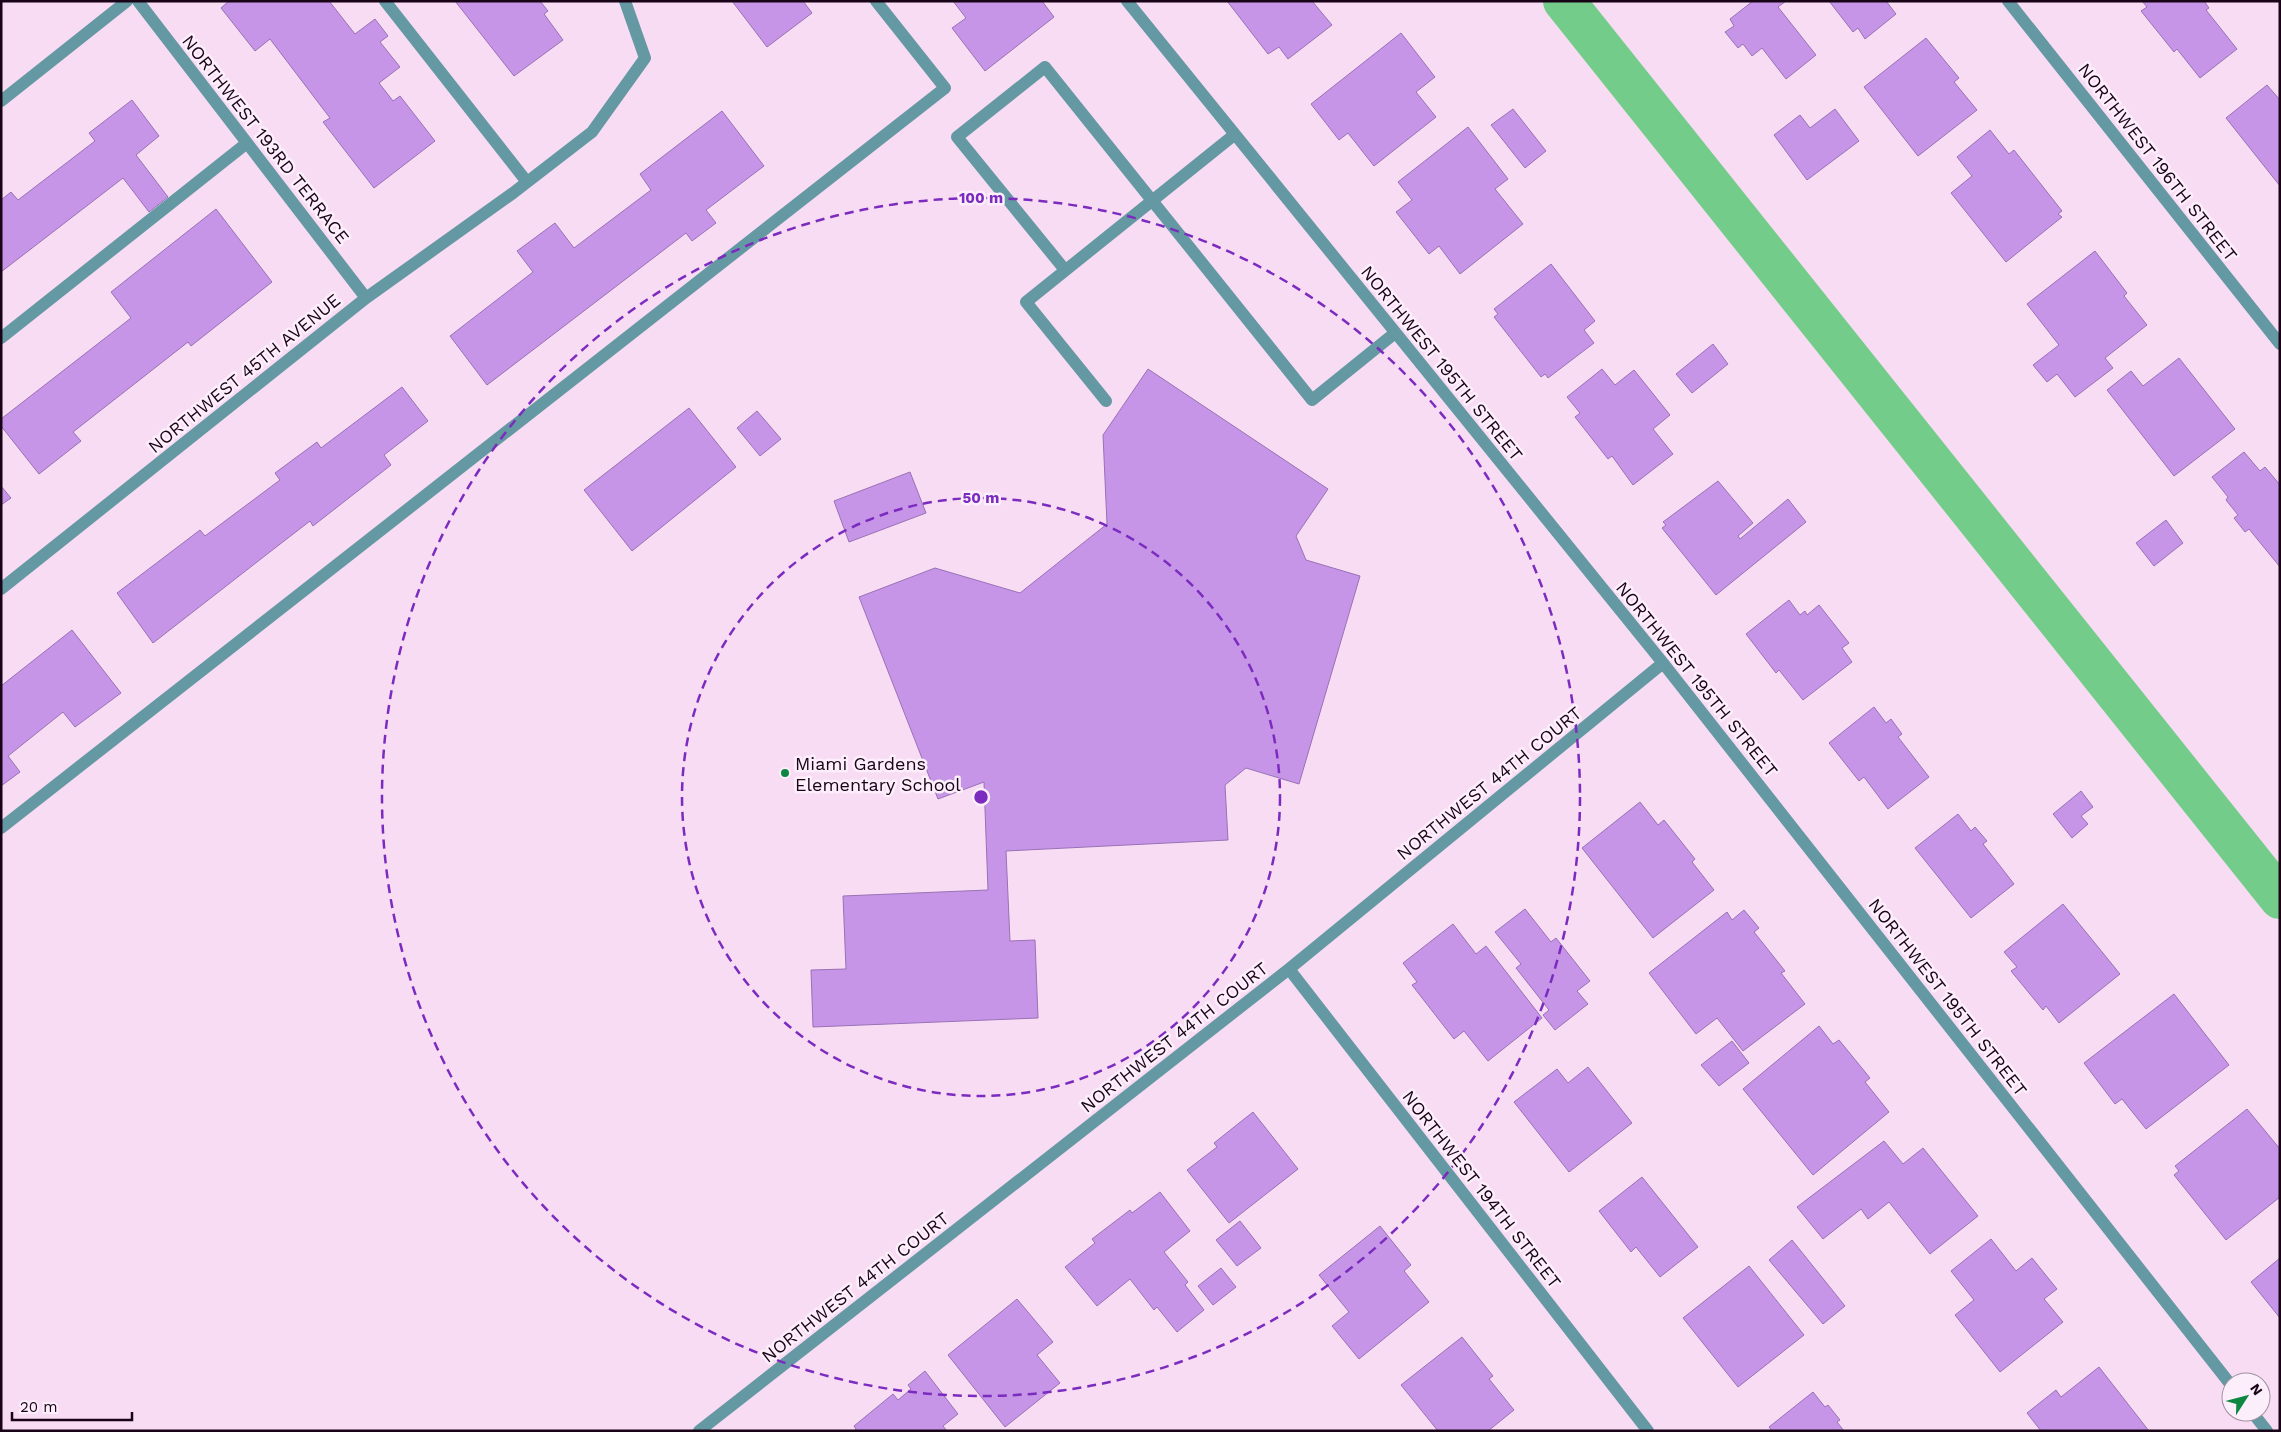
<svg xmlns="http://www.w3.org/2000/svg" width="2281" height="1432" viewBox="0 0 2281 1432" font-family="'Work Sans',sans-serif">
  <rect width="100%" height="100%" fill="#f8dcf4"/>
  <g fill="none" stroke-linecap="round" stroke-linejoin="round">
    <path stroke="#74cc8a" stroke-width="42" d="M 1564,1 L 2280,898"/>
  </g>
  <path fill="#c695e7" stroke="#9971b5" d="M 329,1 L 355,34 L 375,19 L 388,36 L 380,42 L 400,67 L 379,83 L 393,101 L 400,96 L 435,141 L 374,188 L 323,122 L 330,118 L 270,39 L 255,51 L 221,8 L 229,1 Z
    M 455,1 L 540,1 L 548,11 L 544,14 L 563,40 L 514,76 Z
    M 732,1 L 803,1 L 812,13 L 767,47 Z
    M 953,1 L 1042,1 L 1054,17 L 985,71 L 952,28 L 966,18 Z
    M 1227,1 L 1312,1 L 1332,25 L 1288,59 L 1279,47 L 1268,54 Z
    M 1753,1 L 1786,1 L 1778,7 L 1816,55 L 1786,79 L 1762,48 L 1752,56 L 1743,44 L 1738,48 L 1725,32 L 1734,26 L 1730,19 Z
    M 1829,1 L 1886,1 L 1896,14 L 1865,39 L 1858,28 L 1853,32 Z
    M 2142,1 L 2204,1 L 2209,8 L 2206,10 L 2237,49 L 2200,78 L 2177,49 L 2174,52 L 2141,11 L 2147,7 Z
    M 1401,33 L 1435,77 L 1416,92 L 1436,117 L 1374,166 L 1348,133 L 1339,140 L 1311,104 Z
    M 1926,38 L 1959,78 L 1954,82 L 1977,110 L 1918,156 L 1864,87 Z
    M 2267,85 L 2280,100 L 2280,186 L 2226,118 Z
    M 132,100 L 159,136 L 136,155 L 168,197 L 149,212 L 123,178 L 1,272 L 1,200 L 11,192 L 18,200 L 95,141 L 89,133 Z
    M 1513,109 L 1546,151 L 1525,168 L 1491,125 Z
    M 1835,109 L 1859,141 L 1807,180 L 1774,135 L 1800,115 L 1810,128 Z
    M 722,111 L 764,166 L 706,210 L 716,223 L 692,241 L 686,233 L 487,385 L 450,336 L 533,272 L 517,251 L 555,223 L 574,248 L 651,190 L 640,174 Z
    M 1468,127 L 1508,179 L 1495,189 L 1523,224 L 1460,274 L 1439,246 L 1429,254 L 1396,212 L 1412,200 L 1398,182 Z
    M 1990,130 L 2009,154 L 2014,150 L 2062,211 L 2058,214 L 2062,217 L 2006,262 L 1951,193 L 1972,176 L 1957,157 Z
    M 216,209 L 272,282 L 191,346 L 188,342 L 73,432 L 81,441 L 39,474 L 1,426 L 1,419 L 131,318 L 111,292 Z
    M 2095,251 L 2127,293 L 2124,296 L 2147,325 L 2105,358 L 2113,368 L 2075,397 L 2057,374 L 2047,382 L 2033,365 L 2059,345 L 2027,304 Z
    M 1551,264 L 1595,321 L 1584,330 L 1594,343 L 1548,378 L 1545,374 L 1541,377 L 1494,317 L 1498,314 L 1494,309 Z
    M 1713,344 L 1728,364 L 1692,393 L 1676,374 Z
    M 2179,358 L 2235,429 L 2174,476 L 2107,390 L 2131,371 L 2143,386 Z
    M 1148,369 L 1328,489 L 1296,536 L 1306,560 L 1360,576 L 1299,784 L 1246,768 L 1225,785 L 1228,840 L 1006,851 L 1010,941 L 1035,940 L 1038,1018 L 813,1027 L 811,970 L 846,969 L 843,896 L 988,890 L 984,782 L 938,799 L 859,597 L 935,568 L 1020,593 L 1107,524 L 1103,435 Z
    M 1602,369 L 1615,385 L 1634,370 L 1670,415 L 1653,429 L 1673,454 L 1633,485 L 1612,456 L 1608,459 L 1575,417 L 1580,413 L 1567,397 Z
    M 402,387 L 428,421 L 384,455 L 391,465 L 313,526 L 310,521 L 275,548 L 153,643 L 117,593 L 200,530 L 205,536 L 280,480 L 275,473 L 317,442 L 321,448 Z
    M 689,408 L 736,467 L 632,551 L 584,490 Z
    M 757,411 L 781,439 L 760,456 L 737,428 Z
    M 2244,452 L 2260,471 L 2265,467 L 2280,485 L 2280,567 L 2249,529 L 2245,532 L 2234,518 L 2238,515 L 2226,500 L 2228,497 L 2212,477 Z
    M 910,472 L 926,513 L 849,542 L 834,501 Z
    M 1718,481 L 1753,523 L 1738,536 L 1740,539 L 1788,499 L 1806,522 L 1716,595 L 1662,528 L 1666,525 L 1663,522 Z
    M 1,486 L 11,498 L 1,505 Z
    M 2166,520 L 2183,543 L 2154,566 L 2136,543 Z
    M 1789,600 L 1800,615 L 1805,611 L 1807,615 L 1819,605 L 1849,643 L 1842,648 L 1852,662 L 1803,700 L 1779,670 L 1776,673 L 1746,634 Z
    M 72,630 L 121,693 L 75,727 L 63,712 L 8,756 L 20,772 L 1,786 L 1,686 Z
    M 1874,707 L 1886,723 L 1891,719 L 1902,734 L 1898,737 L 1929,777 L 1888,809 L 1864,777 L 1859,781 L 1829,743 Z
    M 2081,791 L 2093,807 L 2081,816 L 2088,824 L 2072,838 L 2053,814 Z
    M 1640,802 L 1658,825 L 1664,820 L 1695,859 L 1692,862 L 1714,890 L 1653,938 L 1582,848 Z
    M 1958,814 L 1971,831 L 1975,827 L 1987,841 L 1983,844 L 2014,884 L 1971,918 L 1915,848 Z
    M 2063,904 L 2120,974 L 2059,1023 L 2046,1006 L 2043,1010 L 2011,971 L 2017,967 L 2004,952 Z
    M 1525,909 L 1551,942 L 1556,938 L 1590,981 L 1577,991 L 1588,1004 L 1555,1030 L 1543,1015 L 1549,1010 L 1516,968 L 1521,964 L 1495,932 Z
    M 1744,910 L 1759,928 L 1754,932 L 1785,971 L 1781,973 L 1805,1004 L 1743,1051 L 1717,1018 L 1696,1034 L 1649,973 L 1727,912 L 1732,920 Z
    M 1453,924 L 1476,954 L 1486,946 L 1542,1018 L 1488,1061 L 1464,1031 L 1454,1039 L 1412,985 L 1417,982 L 1403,963 Z
    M 2174,994 L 2229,1065 L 2146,1129 L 2122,1099 L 2115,1104 L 2084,1063 Z
    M 1819,1026 L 1833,1044 L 1839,1040 L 1870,1078 L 1865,1082 L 1889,1112 L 1813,1175 L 1743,1089 Z
    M 1732,1041 L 1749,1063 L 1719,1086 L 1701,1065 Z
    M 1588,1067 L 1632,1123 L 1569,1172 L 1514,1102 L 1557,1069 L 1568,1083 Z
    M 2247,1109 L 2280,1149 L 2280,1197 L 2226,1240 L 2174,1175 L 2179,1171 L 2175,1166 Z
    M 1253,1112 L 1298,1169 L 1229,1223 L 1187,1170 L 1217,1147 L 1214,1143 Z
    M 1884,1141 L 1903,1164 L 1923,1148 L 1978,1216 L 1930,1254 L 1889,1202 L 1868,1219 L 1861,1209 L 1823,1239 L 1797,1207 Z
    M 1642,1177 L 1698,1247 L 1660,1277 L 1636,1247 L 1631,1252 L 1599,1211 Z
    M 1160,1192 L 1190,1231 L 1164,1252 L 1188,1282 L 1185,1285 L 1204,1310 L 1177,1332 L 1157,1307 L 1154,1310 L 1130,1279 L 1097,1306 L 1065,1267 L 1095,1243 L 1092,1239 L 1130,1210 L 1132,1213 Z
    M 1240,1221 L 1261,1248 L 1237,1266 L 1216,1240 Z
    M 1380,1226 L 1411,1265 L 1404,1271 L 1429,1302 L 1359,1359 L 1332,1326 L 1349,1312 L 1319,1275 Z
    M 1991,1239 L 2016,1271 L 2032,1258 L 2057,1289 L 2044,1299 L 2063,1322 L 2000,1372 L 1955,1315 L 1974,1300 L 1951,1271 Z
    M 1792,1240 L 1845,1306 L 1823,1324 L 1769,1260 Z
    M 2280,1258 L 2280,1318 L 2251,1282 Z
    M 1749,1266 L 1804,1335 L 1738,1387 L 1683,1318 Z
    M 1221,1268 L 1236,1287 L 1213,1305 L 1198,1286 Z
    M 1017,1299 L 1053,1342 L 1037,1355 L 1060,1383 L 1005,1427 L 948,1355 Z
    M 1462,1337 L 1493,1376 L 1489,1379 L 1514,1410 L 1488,1431 L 1438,1431 L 1401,1385 Z
    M 2099,1367 L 2149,1431 L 2041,1431 L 2027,1413 L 2056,1390 L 2061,1397 Z
    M 925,1371 L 958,1414 L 943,1426 L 947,1431 L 855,1431 L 856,1429 L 854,1426 L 893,1394 L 898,1400 L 911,1389 L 908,1385 Z
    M 1813,1392 L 1825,1407 L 1828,1405 L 1840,1420 L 1837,1422 L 1844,1431 L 1772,1431 L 1769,1427 Z"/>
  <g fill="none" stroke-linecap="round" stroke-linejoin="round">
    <path stroke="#6498a2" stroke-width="12" d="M 1065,270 L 957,137 L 1045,67 L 1312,400 L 1395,333
      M 1106,401 L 1026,302 L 1234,135"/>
    <path stroke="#6498a2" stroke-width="12" d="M 138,1 L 366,298
      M 385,1 L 527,182
      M 1127,1 L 1663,663 L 2231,1385
      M 2008,1 L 2280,344
      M 1,101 L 127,1
      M 1,338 L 247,143
      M 1,589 L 366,298 L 513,193 L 592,132 L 645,58 L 625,1
      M 1,828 L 945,88 L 876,1
      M 1289,969 L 1648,1431
      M 2252,1412 L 2267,1431
      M 699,1431 L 1289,969 L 1663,663"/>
  </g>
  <g fill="none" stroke="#7b2cbf" stroke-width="2.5" stroke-dasharray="9 6">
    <circle cx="981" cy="797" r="299"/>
    <circle cx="981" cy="797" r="599"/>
  </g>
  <circle fill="#0d8742" stroke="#fceefa" stroke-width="2" cx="785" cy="773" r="5"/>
  <g text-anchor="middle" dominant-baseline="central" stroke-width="5" stroke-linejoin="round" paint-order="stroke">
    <g font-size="18" fill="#190317" stroke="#fceefa">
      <text transform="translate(266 139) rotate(52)">NORTHWEST 193RD TERRACE</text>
      <text transform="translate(2158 162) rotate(52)">NORTHWEST 196TH STREET</text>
      <text transform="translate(1442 363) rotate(51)">NORTHWEST 195TH STREET</text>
      <text transform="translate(244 373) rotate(-39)">NORTHWEST 45TH AVENUE</text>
      <text transform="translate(1697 679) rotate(51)">NORTHWEST 195TH STREET</text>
      <text transform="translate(1489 783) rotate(-39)">NORTHWEST 44TH COURT</text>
      <text transform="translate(1948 997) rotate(52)">NORTHWEST 195TH STREET</text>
      <text transform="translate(1174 1037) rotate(-38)">NORTHWEST 44TH COURT</text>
      <text transform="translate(1482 1189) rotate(52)">NORTHWEST 194TH STREET</text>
      <text transform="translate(855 1287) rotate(-38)">NORTHWEST 44TH COURT</text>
    </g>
    <g font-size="18" fill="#190317" stroke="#fceefa" text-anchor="start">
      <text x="795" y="763">Miami Gardens<tspan x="795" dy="21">Elementary School</tspan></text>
    </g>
  </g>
  <circle cx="981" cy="797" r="8" fill="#7b2cbf" stroke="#fceefa" stroke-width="2.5"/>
  <g font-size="15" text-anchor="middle" font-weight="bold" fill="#7b2cbf" stroke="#fceefa" stroke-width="5" stroke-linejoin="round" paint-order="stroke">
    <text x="981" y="203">100 m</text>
    <text x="981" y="503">50 m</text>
  </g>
  <rect width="2281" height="1432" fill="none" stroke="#190317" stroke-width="5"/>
  <g transform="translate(2246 1397) rotate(54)"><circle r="24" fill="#fceefa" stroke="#a1909f"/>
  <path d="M0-4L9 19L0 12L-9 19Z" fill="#0d8742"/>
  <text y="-8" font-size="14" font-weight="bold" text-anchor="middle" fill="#190317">N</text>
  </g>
  <path d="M12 1412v8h120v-8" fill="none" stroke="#190317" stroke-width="2.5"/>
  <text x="20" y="1412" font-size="15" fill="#190317" stroke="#fceefa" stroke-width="4" paint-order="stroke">20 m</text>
</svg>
